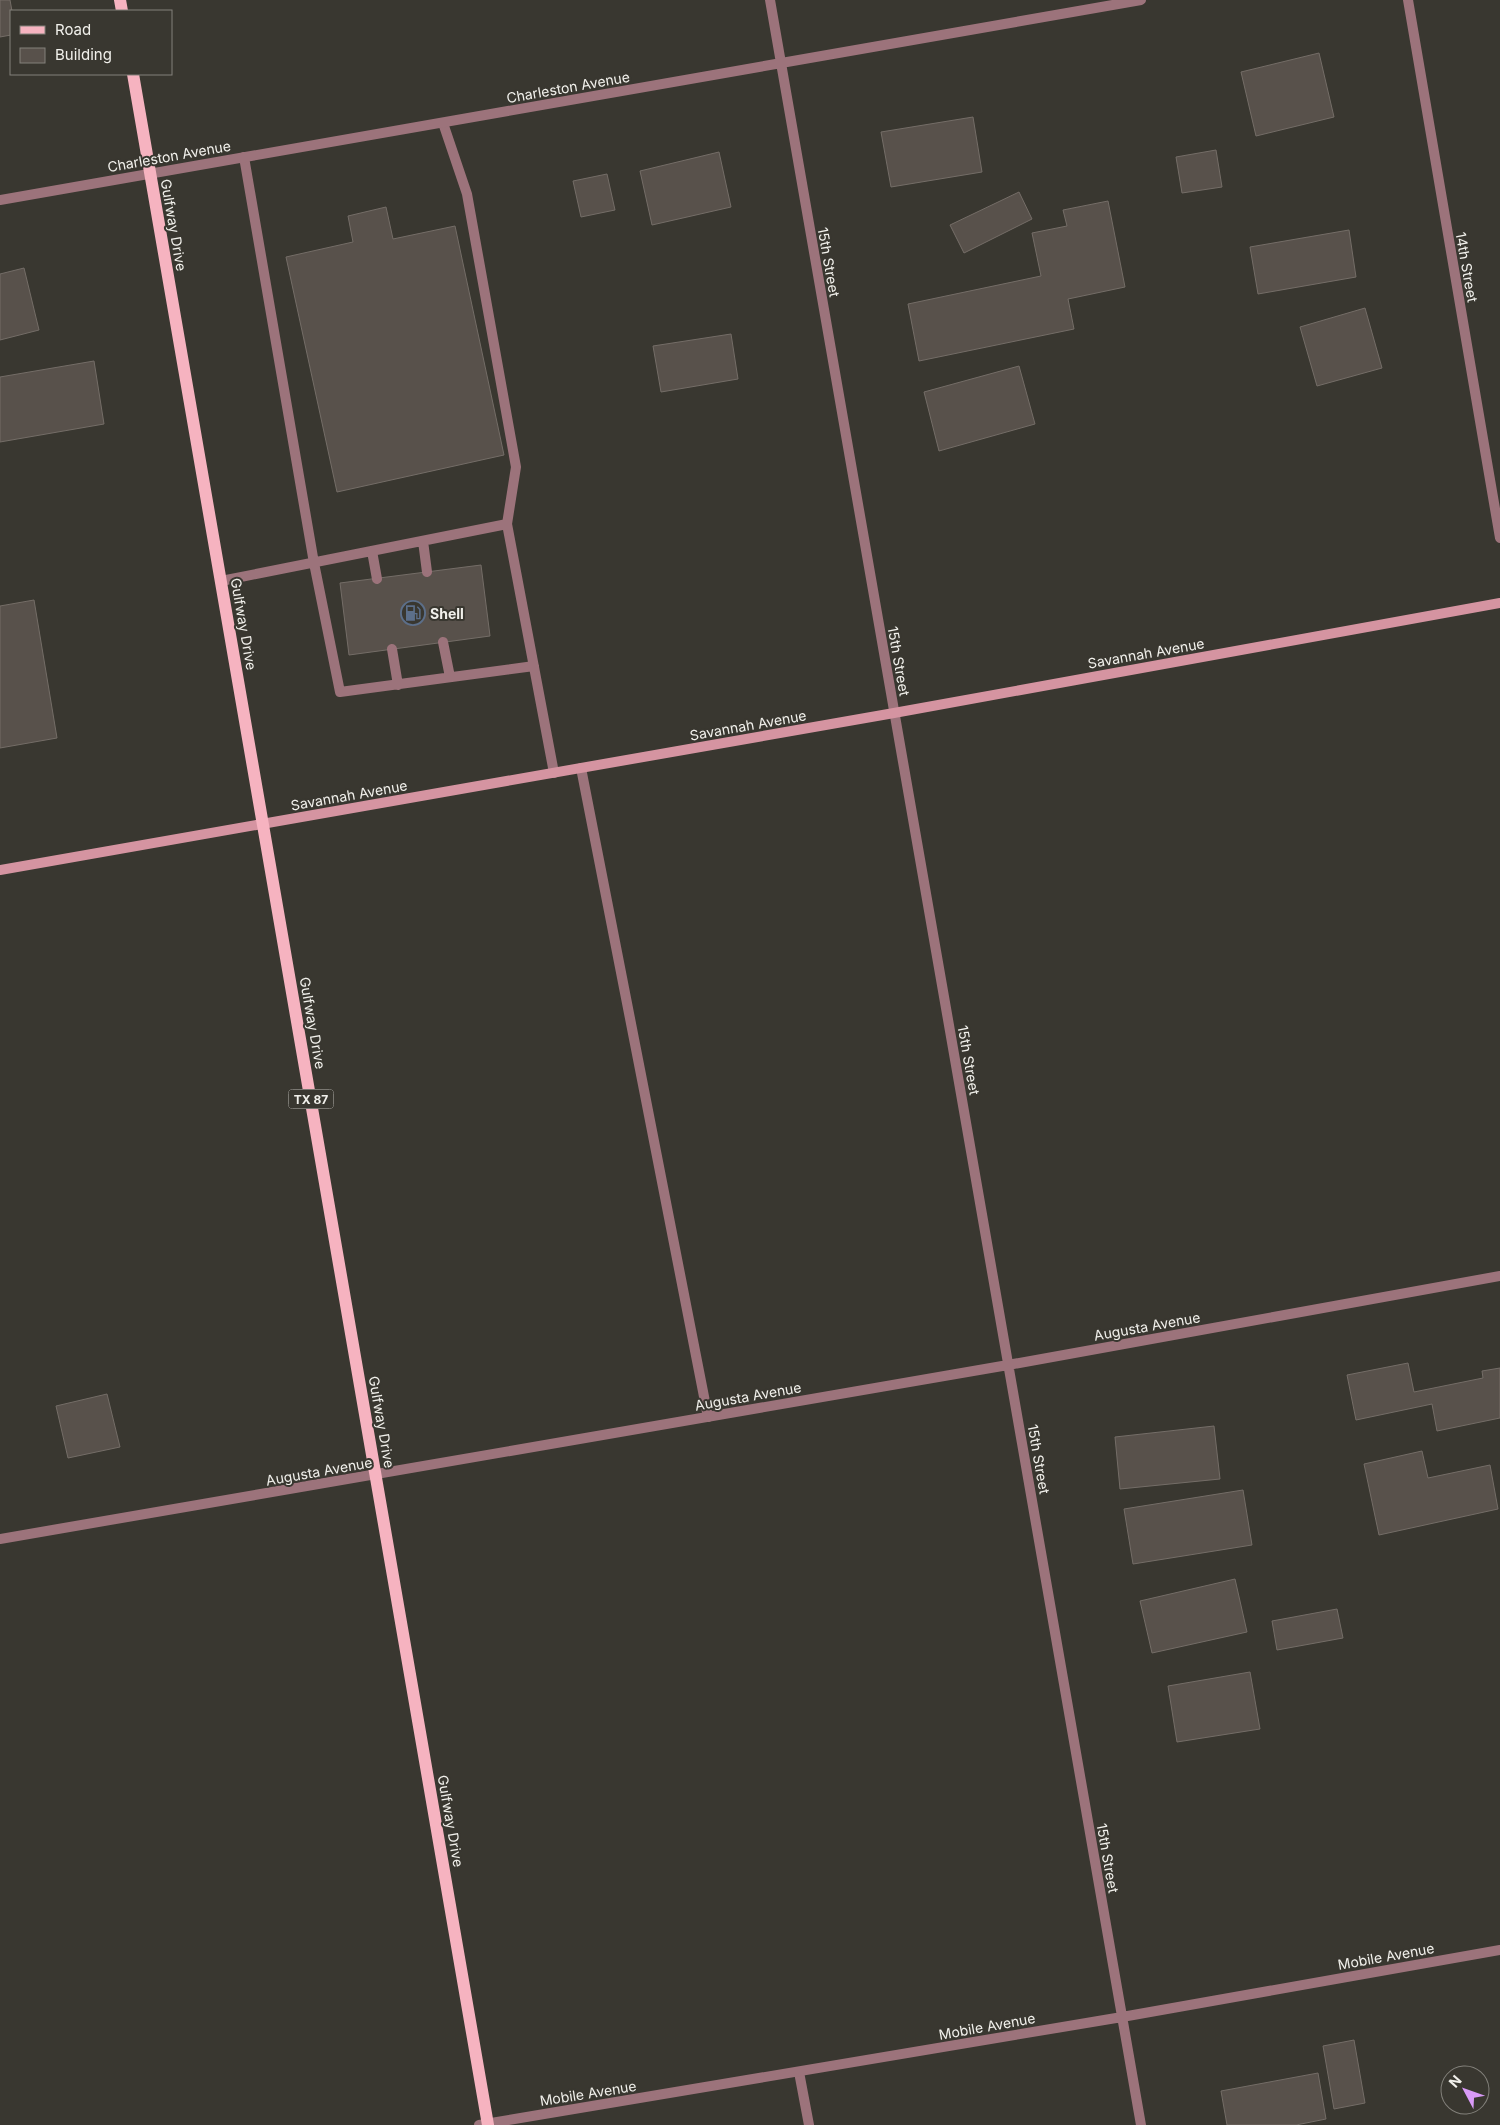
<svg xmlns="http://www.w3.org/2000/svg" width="1500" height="2125" viewBox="0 0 1500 2125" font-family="Inter,sans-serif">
  <rect width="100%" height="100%" fill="#393730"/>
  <path fill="#58514b" stroke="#746d67" d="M 0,0 L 10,0 L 12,11 L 11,35 L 0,37 Z
    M 1319,53 L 1334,117 L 1256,136 L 1241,72 Z
    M 973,117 L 982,172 L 891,187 L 881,132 Z
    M 1216,150 L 1222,187 L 1182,193 L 1176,157 Z
    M 719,152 L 731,207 L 652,225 L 640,171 Z
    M 607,174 L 615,210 L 581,217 L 573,181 Z
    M 1019,192 L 1032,219 L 964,253 L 950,225 Z
    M 1108,201 L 1125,287 L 1068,299 L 1074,329 L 919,361 L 908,304 L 1041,276 L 1032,233 L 1067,226 L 1063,210 Z
    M 386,207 L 393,239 L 455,226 L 504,455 L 337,492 L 286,257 L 353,242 L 348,216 Z
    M 1349,230 L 1356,277 L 1258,294 L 1250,247 Z
    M 24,268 L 39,330 L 0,340 L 0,274 Z
    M 1365,308 L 1382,368 L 1317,386 L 1300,327 Z
    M 731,334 L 738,379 L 661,392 L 653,346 Z
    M 94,361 L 104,424 L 0,442 L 0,377 Z
    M 1019,366 L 1035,424 L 939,451 L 924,392 Z
    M 481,565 L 490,636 L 349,655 L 340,583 Z
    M 34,600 L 57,738 L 0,748 L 0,606 Z
    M 1408,1363 L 1414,1392 L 1483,1378 L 1482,1371 L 1500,1368 L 1500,1418 L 1437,1431 L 1432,1404 L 1356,1420 L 1347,1375 Z
    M 107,1394 L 120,1447 L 68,1458 L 56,1406 Z
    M 1214,1426 L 1220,1479 L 1120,1489 L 1115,1437 Z
    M 1422,1451 L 1428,1478 L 1490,1465 L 1498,1509 L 1379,1535 L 1364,1464 Z
    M 1243,1490 L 1252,1545 L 1133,1564 L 1124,1509 Z
    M 1235,1579 L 1247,1632 L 1152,1653 L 1140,1601 Z
    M 1337,1609 L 1343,1638 L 1277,1650 L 1272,1621 Z
    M 1250,1672 L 1260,1729 L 1177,1742 L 1168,1686 Z
    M 1354,2040 L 1365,2103 L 1334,2109 L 1323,2046 Z
    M 1318,2073 L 1326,2119 L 1296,2125 L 1227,2125 L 1221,2091 Z"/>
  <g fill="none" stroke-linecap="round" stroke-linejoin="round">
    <path stroke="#9c737b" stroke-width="10" d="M 443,123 L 467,194 L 516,467 L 507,524
      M 244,157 L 314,563 L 340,692 L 534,666
      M 423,541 L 427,572
      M 372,551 L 377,579
      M 221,581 L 507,524 L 554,773
      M 443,642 L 450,677
      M 392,649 L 398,685
      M 581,768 L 708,1417
      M 799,2072 L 809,2125"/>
    <path stroke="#9c737b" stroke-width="10" d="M 770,0 L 1141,2125
      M 1408,0 L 1500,538
      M 0,200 L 1141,0
      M 0,1539 L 1008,1365 L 1500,1276
      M 479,2125 L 1122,2017 L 1500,1950"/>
    <path stroke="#d594a1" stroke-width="10" d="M 0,870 L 894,713 L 1500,603"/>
    <path stroke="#f6b3c0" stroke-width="12" d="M 120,0 L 122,11
      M 133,74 L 488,2125"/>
  </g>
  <defs>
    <symbol id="fuel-ring" viewBox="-11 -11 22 22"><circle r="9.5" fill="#393730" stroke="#5c6f8a" stroke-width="1.5"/><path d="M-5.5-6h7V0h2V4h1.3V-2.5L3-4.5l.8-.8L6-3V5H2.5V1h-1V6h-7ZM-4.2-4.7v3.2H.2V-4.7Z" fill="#5c6f8a"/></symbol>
  </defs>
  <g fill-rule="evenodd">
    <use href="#fuel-ring" x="399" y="599" width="28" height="28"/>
  </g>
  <g text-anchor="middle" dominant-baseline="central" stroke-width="4" stroke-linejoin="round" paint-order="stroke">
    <rect fill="#393730" stroke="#bab8b3" stroke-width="1" x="288.5" y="1089.5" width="45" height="19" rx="4"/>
    <g font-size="12" font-weight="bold" fill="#f1f0eb">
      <text x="311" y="1099">TX 87</text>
    </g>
    <g font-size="14" fill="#f1f0eb" stroke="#393730">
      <text transform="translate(568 87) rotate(-10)">Charleston Avenue</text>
      <text transform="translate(169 156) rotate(-10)">Charleston Avenue</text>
      <text transform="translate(174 225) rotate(80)">Gulfway Drive</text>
      <text transform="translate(829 262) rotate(80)">15th Street</text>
      <text transform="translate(1467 267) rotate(80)">14th Street</text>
      <text transform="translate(244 624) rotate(80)">Gulfway Drive</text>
      <text transform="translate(1146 653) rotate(-10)">Savannah Avenue</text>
      <text transform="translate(899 661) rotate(80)">15th Street</text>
      <text transform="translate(748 725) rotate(-10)">Savannah Avenue</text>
      <text transform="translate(349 795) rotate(-10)">Savannah Avenue</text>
      <text transform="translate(313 1023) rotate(80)">Gulfway Drive</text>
      <text transform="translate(969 1060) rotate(80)">15th Street</text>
      <text transform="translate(1147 1326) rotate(-10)">Augusta Avenue</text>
      <text transform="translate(748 1396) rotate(-10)">Augusta Avenue</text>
      <text transform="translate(382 1422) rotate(80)">Gulfway Drive</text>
      <text transform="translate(1039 1459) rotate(80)">15th Street</text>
      <text transform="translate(319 1471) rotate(-10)">Augusta Avenue</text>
      <text transform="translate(451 1821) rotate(80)">Gulfway Drive</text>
      <text transform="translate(1108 1858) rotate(80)">15th Street</text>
      <text transform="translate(1386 1956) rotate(-10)">Mobile Avenue</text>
      <text transform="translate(987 2026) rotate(-10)">Mobile Avenue</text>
      <text transform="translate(588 2093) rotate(-9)">Mobile Avenue</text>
    </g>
    <g font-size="14" font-weight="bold" fill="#f1f0eb" stroke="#393730" text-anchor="start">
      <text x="430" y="613">Shell</text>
    </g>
  </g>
  <rect x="10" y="10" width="162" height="65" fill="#393730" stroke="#83817b"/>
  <rect x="20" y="26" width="25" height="8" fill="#f6b3c0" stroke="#83817b"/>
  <text x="55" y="35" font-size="15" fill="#f1f0eb">Road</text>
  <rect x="20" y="48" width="25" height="15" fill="#58514b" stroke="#83817b"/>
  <text x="55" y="60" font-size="15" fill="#f1f0eb">Building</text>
  <g transform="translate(1465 2090) rotate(311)"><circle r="24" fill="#393730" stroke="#83817b"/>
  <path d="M0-4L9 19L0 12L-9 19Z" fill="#d99af7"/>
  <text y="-8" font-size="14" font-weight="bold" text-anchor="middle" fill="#f1f0eb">N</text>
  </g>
</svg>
